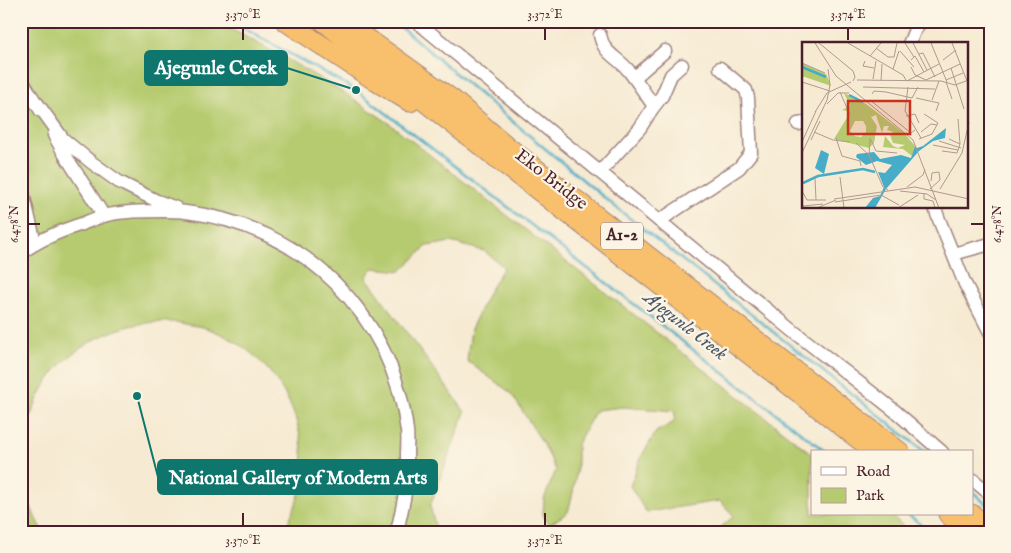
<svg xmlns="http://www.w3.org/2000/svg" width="1011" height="553" viewBox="0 0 1011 553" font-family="'IM FELL English',serif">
  <rect width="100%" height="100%" fill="#fcf5e5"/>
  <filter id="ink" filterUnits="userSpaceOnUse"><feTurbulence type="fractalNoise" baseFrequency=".02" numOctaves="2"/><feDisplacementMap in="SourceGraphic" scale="10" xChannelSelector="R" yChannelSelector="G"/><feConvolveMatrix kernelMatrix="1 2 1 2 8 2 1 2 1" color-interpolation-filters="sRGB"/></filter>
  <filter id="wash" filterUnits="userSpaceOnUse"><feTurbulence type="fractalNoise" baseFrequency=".0096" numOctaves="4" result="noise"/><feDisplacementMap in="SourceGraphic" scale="20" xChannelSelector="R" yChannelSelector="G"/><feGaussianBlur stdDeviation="1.12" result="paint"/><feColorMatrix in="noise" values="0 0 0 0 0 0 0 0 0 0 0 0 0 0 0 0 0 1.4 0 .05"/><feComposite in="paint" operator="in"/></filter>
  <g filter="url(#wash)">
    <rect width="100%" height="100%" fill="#f6ead2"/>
    <path fill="#b6cb6f" stroke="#80754d" d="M 21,21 L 216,21 L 287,59 L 346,94 L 389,123 L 812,454 L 812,514 L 890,514 L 909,532 L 711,532 L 720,528 L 734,516 L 720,501 L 646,512 L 630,486 L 641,457 L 656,432 L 674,422 L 675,411 L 623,407 L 596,410 L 577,444 L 577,467 L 573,492 L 568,512 L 549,525 L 543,515 L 544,499 L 556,470 L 544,445 L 511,393 L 467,361 L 471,329 L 489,291 L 504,267 L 484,251 L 451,242 L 427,246 L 401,271 L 373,268 L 366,277 L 465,412 L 430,506 L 437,532 L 283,532 C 292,515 300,498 302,479 C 309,412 269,349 206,328 C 201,326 196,326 191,325 C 185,324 178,322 172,322 C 129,320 86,337 57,369 C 45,383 37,399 31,415 C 17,453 22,498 43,532 L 21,532 L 21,96 L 39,104 L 21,75 Z"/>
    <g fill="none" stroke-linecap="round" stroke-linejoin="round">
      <path stroke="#47acc7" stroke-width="2.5" d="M 230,21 L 356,90 L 826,452
        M 393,21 L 408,33 L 477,92 L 618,209 L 925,452
        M 303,23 L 315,22
        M 972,491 L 990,508
        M 907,514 L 918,522 L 926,532"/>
    </g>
  </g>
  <g filter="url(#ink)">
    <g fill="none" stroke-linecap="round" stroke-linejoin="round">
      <defs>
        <path id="minor" d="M 416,21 L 792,330 L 895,411 L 942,452
          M 600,35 C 604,55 618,57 629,71 C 638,82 645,94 654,106
          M 909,44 L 914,32 L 921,21
          M 634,78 L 665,51
          M 21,79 L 41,111
          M 37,103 L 63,139 L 91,162 L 119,182 L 157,201 L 176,208
          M 798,124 L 804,123
          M 54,135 L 65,155 L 104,216
          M 600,172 L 640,128 L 652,109 L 662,96 L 671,75 L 682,65
          M 21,185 L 35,243
          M 935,208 L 938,217 L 965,284 L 990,332
          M 659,221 L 739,168 L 751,153 L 748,98 L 746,90 L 720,68
          M 21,253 C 40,239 60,231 82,224 C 89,221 96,218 103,216 C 123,211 144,211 163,211 C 171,211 179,211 186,212 C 303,226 393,314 407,431 C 408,438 407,446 407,454 C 407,465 408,477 406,487 C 404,502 400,517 397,532
          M 953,254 L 990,244
          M 972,479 L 990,494"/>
        <path id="highway" d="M 285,21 L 377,82 L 410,102
          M 323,21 L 463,132 L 875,452
          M 343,21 L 452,99 L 508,147 L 900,452
          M 948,514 L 967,532
          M 972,514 L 989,532"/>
      </defs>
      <use href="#minor" stroke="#a0847e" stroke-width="15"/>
      <use href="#highway" stroke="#a0847e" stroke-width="21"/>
      <use href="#minor" stroke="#fff" stroke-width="12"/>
      <use href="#highway" stroke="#f8bf6c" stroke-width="19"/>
    </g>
  </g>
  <path fill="none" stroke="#4a1f2b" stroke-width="2" d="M 243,28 L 243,40M 545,28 L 545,40M 848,28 L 848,40M 28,224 L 40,224M 971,224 L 984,224M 243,513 L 243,526M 545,513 L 545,526"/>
  <g text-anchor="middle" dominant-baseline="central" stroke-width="4.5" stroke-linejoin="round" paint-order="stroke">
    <rect fill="#fcf5e5" stroke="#7f5f63" stroke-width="1" x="601" y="222.5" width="42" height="27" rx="4"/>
    <g font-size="16" font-weight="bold" fill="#4a1f2b">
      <text x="622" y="236">A1-2</text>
    </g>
    <g font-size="18" fill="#4a1f2b" stroke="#fcf5e5">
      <text transform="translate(551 180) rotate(38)">Eko Bridge</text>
    </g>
    <g font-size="19" font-style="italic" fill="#495769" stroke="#fcf5e5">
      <text transform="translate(685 326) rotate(38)">Ajegunle Creek</text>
    </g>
  </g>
  <g transform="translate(802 42)">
    <rect width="166" height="166" fill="#f6ead2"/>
    <path d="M 0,21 L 24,32 L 29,44 L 0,34 ZM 42,51 L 64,62 L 102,91 L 113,104 L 110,114 L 101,107 L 81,105 L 83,94 L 91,104 L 96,106 L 103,103 L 91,101 L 88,93 L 91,90 L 85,88 L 87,84 L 82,84 L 80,91 L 74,73 L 69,75 L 75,84 L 72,101 L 67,106 L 32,97 L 46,74 L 45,69 L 40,68 L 48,64 ZM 53,79 L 61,79 L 64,84 L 64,90 L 59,95 L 53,94 L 48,89 Z" fill="#b6cb6f" fill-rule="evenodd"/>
    <path d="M 144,86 L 143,96 L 131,99 L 117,109 L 84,147 L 73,166 L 63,166 L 71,156 L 78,154 L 82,145 L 76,130 L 83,131 L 90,123 L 75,119 L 64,123 L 54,115 L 55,112 L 72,110 L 78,117 L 99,113 L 109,116 L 113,104 L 115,106 L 121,104 ZM 19,108 L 27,112 L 22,132 L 13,126 Z" fill="#47acc7"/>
    <path fill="none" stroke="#47acc7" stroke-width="2.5" d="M 0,25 L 24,35M 47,53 L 61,60M 1,141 L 16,134 L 61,127 L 73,130"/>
    <path fill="none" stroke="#b1998f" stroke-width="1" d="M 13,1 L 34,34 L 111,98 L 137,166M 17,1 L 51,29 L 53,35 L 51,39M 46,1 L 101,33 L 104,38M 103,1 L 112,15M 111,1 L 125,28M 129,1 L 145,40M 150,1 L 165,39M 74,6 L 86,15 L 92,15 L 95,1M 98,9 L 112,25M 117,12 L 121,11 L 133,35M 68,14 L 79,1M 109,18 L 113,14 L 122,30M 141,18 L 154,8M 63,19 L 61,24 L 72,26M 0,21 L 23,31M 109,25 L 113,33 L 124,38M 149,26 L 162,67M 91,27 L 97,9M 71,37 L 74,19M 55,38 L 139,39 L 153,43 L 167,38M 124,38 L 158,22M 144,38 L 161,31M 79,39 L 80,22M 105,39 L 137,22M 0,40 L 28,49M 144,40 L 150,57M 61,45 L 133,47M 106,45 L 103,69 L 119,96M 38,50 L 48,73M 70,52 L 72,49 L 84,50 L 110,56 L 116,45M 114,56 L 137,61 L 134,69M 68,58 L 109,91 L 113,88M 130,58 L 137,39M 25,62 L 36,51 L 47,51M 13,70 L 25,51 L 49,40M 104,74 L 113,72 L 117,81M 156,77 L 158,102M 12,90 L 31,98 L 48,100M 119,90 L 129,82 L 135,83M 34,96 L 40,114 L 58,119 L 59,124M 68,96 L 74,109 L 95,111M 68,97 L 67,113 L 81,145 L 86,148M 117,97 L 130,92 L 136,81 L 122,72M 9,98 L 18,79M 137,99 L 159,106M 0,100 L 14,69M 54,101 L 67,113M 131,103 L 156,108 L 158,102 L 147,97M 140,109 L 155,111 L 156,108M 0,111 L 25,58 L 28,43 L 26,27M 38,135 L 42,166M 13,136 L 14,158M 105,145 L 121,133 L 123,127M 128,147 L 138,138 L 137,130 L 130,131 L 129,139M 138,147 L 160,111 L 167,80M 0,149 L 5,158 L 24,158M 98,149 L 125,152 L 134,158M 122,151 L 122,157 L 131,159 L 133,166M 32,157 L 113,145 L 167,157M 33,160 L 79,153 L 97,163M 1,164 L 21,162M 15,166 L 34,158M 96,166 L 116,153"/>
    <path fill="#c8321e" fill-opacity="0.15" stroke="#c8321e" stroke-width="2.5" d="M 46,59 L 108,59 L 108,92 L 46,92 Z"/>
    <rect width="166" height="166" fill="none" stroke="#4a1f2b" stroke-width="2.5"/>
  </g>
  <path fill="none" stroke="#0f766e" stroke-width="2" d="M356 90L287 68M137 396L158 477"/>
  <g fill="#0f766e" stroke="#fcf5e5" stroke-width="2">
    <circle cx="356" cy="90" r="5"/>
    <circle cx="137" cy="396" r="5"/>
  </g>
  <g fill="#0f766e" stroke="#0f766e" stroke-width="2">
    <rect x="145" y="51" width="142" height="34" rx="5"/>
    <rect x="158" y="460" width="279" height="34" rx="5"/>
  </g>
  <g font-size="19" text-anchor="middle" font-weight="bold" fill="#fff">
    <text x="216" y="74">Ajegunle Creek</text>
    <text x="298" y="484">National Gallery of Modern Arts</text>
  </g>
  <rect width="1011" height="553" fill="none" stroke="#fcf5e5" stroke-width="55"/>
  <rect x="811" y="450" width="162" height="65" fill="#fcf5e5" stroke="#b59f9b"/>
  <rect x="821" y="467" width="25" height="8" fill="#ffffff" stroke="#b59f9b"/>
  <text x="856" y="476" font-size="15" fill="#4a1f2b">Road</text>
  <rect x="821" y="488" width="25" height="15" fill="#b6cb6f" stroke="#b59f9b"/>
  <text x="856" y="500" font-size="15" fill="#4a1f2b">Park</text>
  <rect x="28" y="28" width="956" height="498" fill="none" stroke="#4a1f2b" stroke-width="2"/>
  <g font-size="12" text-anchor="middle" fill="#4a1f2b">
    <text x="243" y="18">3.370°E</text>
    <text x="545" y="18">3.372°E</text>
    <text x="848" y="18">3.374°E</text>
    <text transform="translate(14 224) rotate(-90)" y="4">6.478°N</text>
    <text transform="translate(997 224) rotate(-90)" y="4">6.478°N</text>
    <text x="243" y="544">3.370°E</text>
    <text x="545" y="544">3.372°E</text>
  </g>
</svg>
